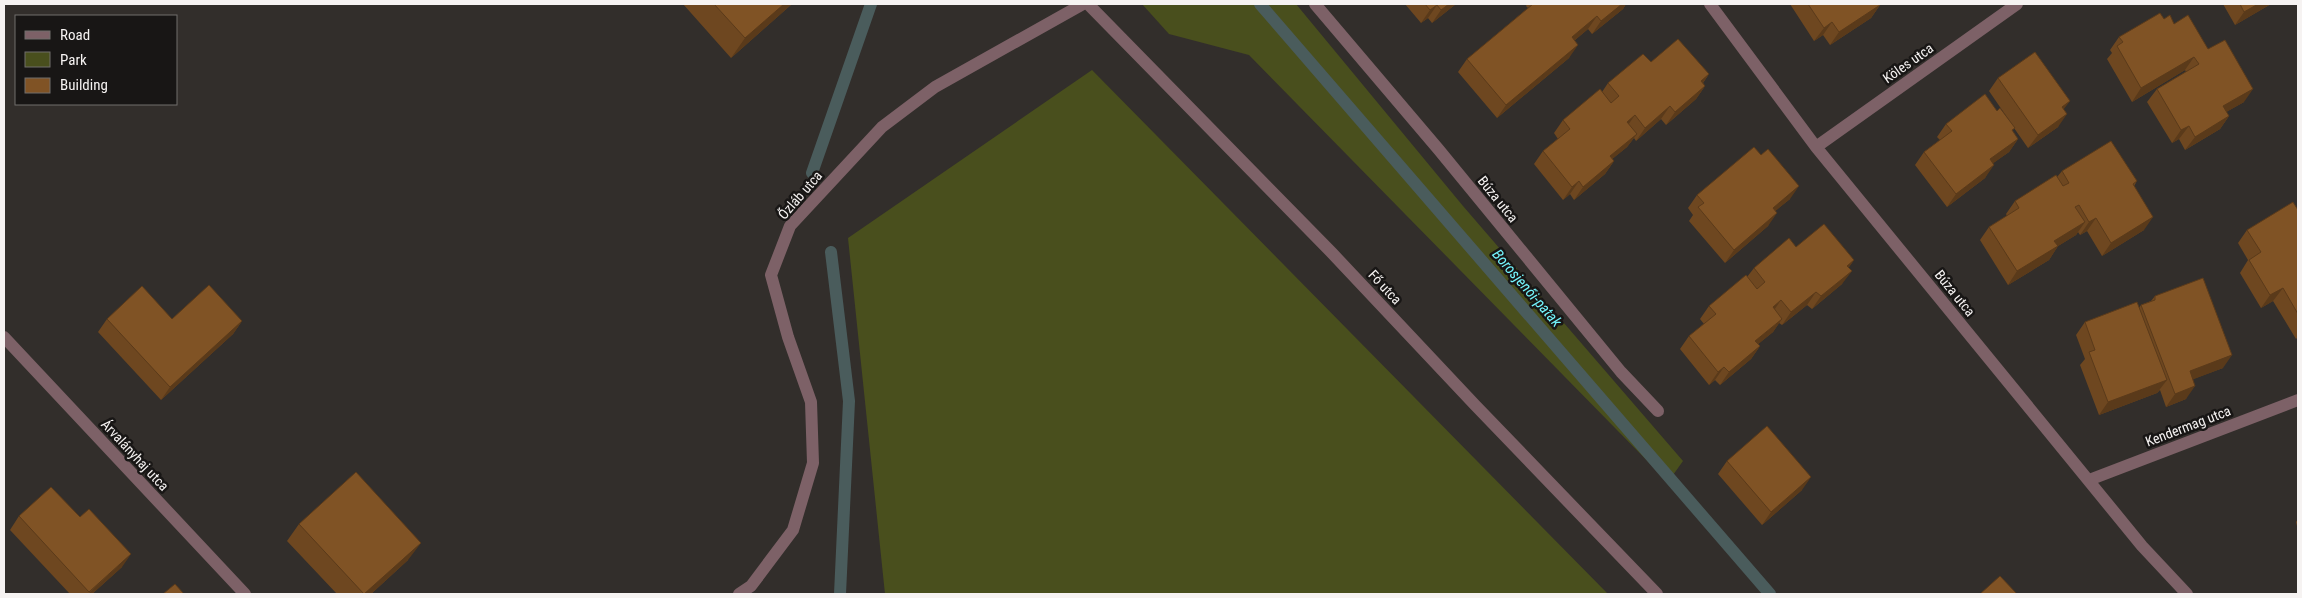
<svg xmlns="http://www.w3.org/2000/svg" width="2302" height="598" viewBox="0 0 2302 598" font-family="'Roboto Condensed',sans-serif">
  <rect width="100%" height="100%" fill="#322e2b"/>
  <path fill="#494f1d" d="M 1142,4 L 1296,4 L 1463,206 L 1683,461 L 1668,482 L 1249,55 L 1169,34 Z
    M 1092,70 L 1608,594 L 885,594 L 848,238 Z"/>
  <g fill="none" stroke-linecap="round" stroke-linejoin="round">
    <path stroke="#4a5c5c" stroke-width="12" d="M 1260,4 L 1770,594
      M 812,173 L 871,4
      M 831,252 L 849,401 L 840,594"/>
    <path stroke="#7d6167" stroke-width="12" d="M 1088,4 L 1332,253 L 1475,405 L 1657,594
      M 1315,4 L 1439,150 L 1621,372 L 1658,411
      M 1710,4 L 1816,147 L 2142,546 L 2187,594
      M 1816,147 L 2017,4
      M 4,337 L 245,594
      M 2089,480 L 2298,400
      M 739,594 L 751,586 L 793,530 L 813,463 L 811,402 L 788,337 L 771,275 L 790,226 L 882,127 L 935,87 L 1083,4"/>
  </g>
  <path fill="#6e4720" d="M 683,4 L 792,4 L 731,58 Z
    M 1405,4 L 1456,4 L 1432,23 L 1428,18 L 1421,23 Z
    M 1527,4 L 1626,4 L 1623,9 L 1592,34 L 1588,29 L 1575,40 L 1569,58 L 1497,118 L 1458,72 L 1467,59 L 1528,8 L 1526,6 Z
    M 1790,4 L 1880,4 L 1880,5 L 1871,18 L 1830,45 L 1823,35 L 1814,41 Z
    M 2223,4 L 2271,4 L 2235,25 Z
    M 2164,19 L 2174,24 L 2208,49 L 2244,102 L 2226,112 L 2229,116 L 2220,129 L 2185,150 L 2179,139 L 2172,143 L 2147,102 L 2157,89 L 2186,72 L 2185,70 L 2132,102 L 2107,59 L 2112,53 L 2110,50 L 2119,37 Z
    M 1651,62 L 1709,74 L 1703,83 L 1705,86 L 1696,99 L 1666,125 L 1661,119 L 1636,141 L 1634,138 L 1627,147 L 1612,159 L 1614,161 L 1605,174 L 1574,200 L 1570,194 L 1563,200 L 1534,164 L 1543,151 L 1558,139 L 1554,133 L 1563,120 L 1602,92 L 1608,83 Z
    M 1998,78 L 2064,110 L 2058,127 L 2028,148 L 2014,128 L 2012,131 L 2018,139 L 2009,152 L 1993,163 L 1985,178 L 1947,207 L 1915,165 L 1924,152 L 1940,140 L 1937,137 L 1946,124 L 1997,111 L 2011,123 L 1989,91 Z
    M 2062,171 L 2137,181 L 2134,186 L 2144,230 L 2102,256 L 2087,231 L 2080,235 L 2078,232 L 2076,235 L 2058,246 L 2049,260 L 2008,285 L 1980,240 L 1989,227 L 2007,216 L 2006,214 L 2015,201 L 2057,177 Z
    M 1697,195 L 1790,199 L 1775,211 L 1768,226 L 1725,263 L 1689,221 L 1693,215 L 1688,208 Z
    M 2298,210 L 2298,337 L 2296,339 L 2273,301 L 2261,308 L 2240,273 L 2248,260 L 2238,243 L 2247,230 Z
    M 1796,247 L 1854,260 L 1848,268 L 1842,284 L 1812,309 L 1807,305 L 1782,325 L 1779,323 L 1773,332 L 1758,344 L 1760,346 L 1751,359 L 1720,385 L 1715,380 L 1709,385 L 1680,349 L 1689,336 L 1704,324 L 1700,319 L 1709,306 L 1747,277 L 1754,268 Z
    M 2155,296 L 2223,368 L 2193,379 L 2186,399 L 2166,407 L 2160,390 L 2157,393 L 2099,415 L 2080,365 L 2085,359 L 2076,335 L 2085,322 L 2139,308 L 2141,305 L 2151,301 Z
    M 107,319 L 172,319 L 242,321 L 233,334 L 161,400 L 98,332 Z
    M 1727,461 L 1802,490 L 1762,525 L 1718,474 Z
    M 19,516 L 122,567 L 92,594 L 70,594 L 10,530 Z
    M 2298,519 L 2298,530 L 2296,522 Z
    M 299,524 L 408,560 L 371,594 L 337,594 L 287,541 Z"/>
  <path fill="#5a3a1a" d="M 784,4 L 792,4 L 731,58 L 745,38 Z
    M 1449,4 L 1456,4 L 1432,23 L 1441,10 Z
    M 1622,4 L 1626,4 L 1623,9 L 1592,34 L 1601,21 Z
    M 2258,4 L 2271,4 L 2235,25 L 2244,12 Z
    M 1437,5 L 1428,18 L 1421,23 L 1430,10 Z
    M 1880,5 L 1871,18 L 1830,45 L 1839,32 Z
    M 1597,16 L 1588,29 L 1563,50 L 1572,37 Z
    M 1832,22 L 1823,35 L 1814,41 L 1824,28 Z
    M 1578,45 L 1569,58 L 1497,118 L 1506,105 Z
    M 2194,57 L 2185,70 L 2132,102 L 2141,88 Z
    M 1709,74 L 1699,88 L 1701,81 Z
    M 1705,86 L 1696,99 L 1666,125 L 1675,112 Z
    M 2253,89 L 2244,102 L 2214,119 L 2223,106 Z
    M 2070,101 L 2060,114 L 2062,107 Z
    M 1670,106 L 1661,119 L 1636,141 L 1645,128 Z
    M 2067,114 L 2058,127 L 2028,148 L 2038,135 Z
    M 1635,115 L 1626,128 L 1627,122 Z
    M 2229,116 L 2220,129 L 2185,150 L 2195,137 Z
    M 2189,126 L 2179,139 L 2172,143 L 2181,130 Z
    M 1637,134 L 1627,147 L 1600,169 L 1610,156 Z
    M 2018,139 L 2009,152 L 1981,172 L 1990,159 Z
    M 1614,161 L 1605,174 L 1574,200 L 1583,187 Z
    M 1994,165 L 1985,178 L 1947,207 L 1956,194 Z
    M 1579,181 L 1570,194 L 1563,200 L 1572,187 Z
    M 1799,186 L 1790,199 L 1763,221 L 1773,208 Z
    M 1777,213 L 1768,226 L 1725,263 L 1734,250 Z
    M 2153,217 L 2144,230 L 2102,256 L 2111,243 Z
    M 2096,218 L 2087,231 L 2080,235 L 2089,222 Z
    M 2085,222 L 2076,235 L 2045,254 L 2054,241 Z
    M 2058,246 L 2049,260 L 2008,285 L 2017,271 Z
    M 1854,260 L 1845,273 L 1847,266 Z
    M 1852,271 L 1842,284 L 1812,309 L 1821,296 Z
    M 2283,288 L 2273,301 L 2261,308 L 2270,295 Z
    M 1816,292 L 1807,305 L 1782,325 L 1791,312 Z
    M 1781,300 L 1772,313 L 1773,307 Z
    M 1782,319 L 1773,332 L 1746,354 L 1755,341 Z
    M 242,321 L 233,334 L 161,400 L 170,387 Z
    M 1760,346 L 1751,359 L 1720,385 L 1729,372 Z
    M 2232,355 L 2223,368 L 2181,384 L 2190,371 Z
    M 1724,367 L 1715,380 L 1709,385 L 1718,372 Z
    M 2167,380 L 2157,393 L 2099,415 L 2108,402 Z
    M 2195,386 L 2186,399 L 2166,407 L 2175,394 Z
    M 1811,477 L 1802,490 L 1762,525 L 1771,512 Z
    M 421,543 L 408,560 L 371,594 L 364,594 Z
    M 131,554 L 122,567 L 92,594 L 88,594 Z"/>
  <path fill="#805325" stroke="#5a3a1a" d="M 714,4 L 784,4 L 745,38 Z
    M 1425,4 L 1449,4 L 1441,10 L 1437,5 L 1430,10 Z
    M 1533,4 L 1622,4 L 1601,21 L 1597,16 L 1572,37 L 1578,45 L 1506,105 L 1467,59 Z
    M 1808,4 L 1880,4 L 1880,5 L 1839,32 L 1832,22 L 1824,28 Z
    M 2240,4 L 2258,4 L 2244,12 Z
    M 2160,13 L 2164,19 L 2170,15 L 2174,24 L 2188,15 L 2208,49 L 2225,40 L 2253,89 L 2223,106 L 2229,116 L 2195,137 L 2189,126 L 2181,130 L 2157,89 L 2199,64 L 2194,57 L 2141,88 L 2117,46 L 2123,42 L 2119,37 Z
    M 1678,39 L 1709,74 L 1701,81 L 1705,86 L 1675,112 L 1670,106 L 1645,128 L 1635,115 L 1627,122 L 1637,134 L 1610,156 L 1614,161 L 1583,187 L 1579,181 L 1572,187 L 1543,151 L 1570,129 L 1563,120 L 1600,89 L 1611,103 L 1619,96 L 1608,83 L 1643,54 L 1651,62 Z
    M 2035,52 L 2070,101 L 2062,107 L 2067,114 L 2038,135 L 1998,78 Z
    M 1985,94 L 1997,111 L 2000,108 L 2015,128 L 2012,130 L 2018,139 L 1990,159 L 1994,165 L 1956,194 L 1924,152 L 1952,131 L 1946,124 Z
    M 2111,141 L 2137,181 L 2133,184 L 2153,217 L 2111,243 L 2096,218 L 2089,222 L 2079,205 L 2075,207 L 2085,222 L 2054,241 L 2058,246 L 2017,271 L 1989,227 L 2019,208 L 2015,201 L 2056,175 L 2063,186 L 2069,183 L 2062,171 Z
    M 1754,147 L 1761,155 L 1768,149 L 1799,186 L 1773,208 L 1777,213 L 1734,250 L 1698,207 L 1704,203 L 1697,195 Z
    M 2293,202 L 2298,210 L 2298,314 L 2283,288 L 2270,295 L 2249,260 L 2261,252 L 2247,230 Z
    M 1824,224 L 1854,260 L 1847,266 L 1852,271 L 1821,296 L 1816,292 L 1791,312 L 1781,300 L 1773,307 L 1782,319 L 1755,341 L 1760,346 L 1729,372 L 1724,367 L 1718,372 L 1689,336 L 1716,314 L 1709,306 L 1746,275 L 1757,289 L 1765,282 L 1754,268 L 1789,238 L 1796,247 Z
    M 2203,278 L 2232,355 L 2190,371 L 2195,386 L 2175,394 L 2141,305 L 2155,300 L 2155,296 Z
    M 209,285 L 242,321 L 170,387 L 107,319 L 142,286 L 172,319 Z
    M 2137,302 L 2167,380 L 2108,402 L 2089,352 L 2095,350 L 2085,322 Z
    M 1767,426 L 1811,477 L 1771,512 L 1727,461 Z
    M 356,472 L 421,543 L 364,594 L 299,524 Z
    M 51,487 L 80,517 L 89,509 L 131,554 L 89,592 L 19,516 Z
    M 2000,576 L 2017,594 L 1980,594 Z
    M 175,584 L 184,594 L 163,594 Z"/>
  <g text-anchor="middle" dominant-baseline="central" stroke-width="5" stroke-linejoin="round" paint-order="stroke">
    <g font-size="14" fill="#f6f3f2" stroke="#181615">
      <text transform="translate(1908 63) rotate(-35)">Köles utca</text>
      <text transform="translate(800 195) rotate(-49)">Őzláb utca</text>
      <text transform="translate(1498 199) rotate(51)">Búza utca</text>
      <text transform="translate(1385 287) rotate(47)">Fő utca</text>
      <text transform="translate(1955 293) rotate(51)">Búza utca</text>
      <text transform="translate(2188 426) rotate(-21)">Kendermag utca</text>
      <text transform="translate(135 455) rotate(47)">Árvalányhaj utca</text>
    </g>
    <g font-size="15" font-style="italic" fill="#74f6fd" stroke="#181615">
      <text transform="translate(1527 288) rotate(49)">Borosjenői-patak</text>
    </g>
  </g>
  <rect width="2302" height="598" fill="none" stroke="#f6f3f2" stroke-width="10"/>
  <rect x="15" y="15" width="162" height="90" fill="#181615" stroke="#716e6d"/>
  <rect x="25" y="31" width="25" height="8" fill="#7d6167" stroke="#716e6d"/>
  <text x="60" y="40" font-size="15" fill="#f6f3f2">Road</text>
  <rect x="25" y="52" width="25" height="15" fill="#494f1d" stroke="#716e6d"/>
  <text x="60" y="65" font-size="15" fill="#f6f3f2">Park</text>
  <rect x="25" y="78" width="25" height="15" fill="#805325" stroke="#716e6d"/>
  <text x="60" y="90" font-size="15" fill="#f6f3f2">Building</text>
</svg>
